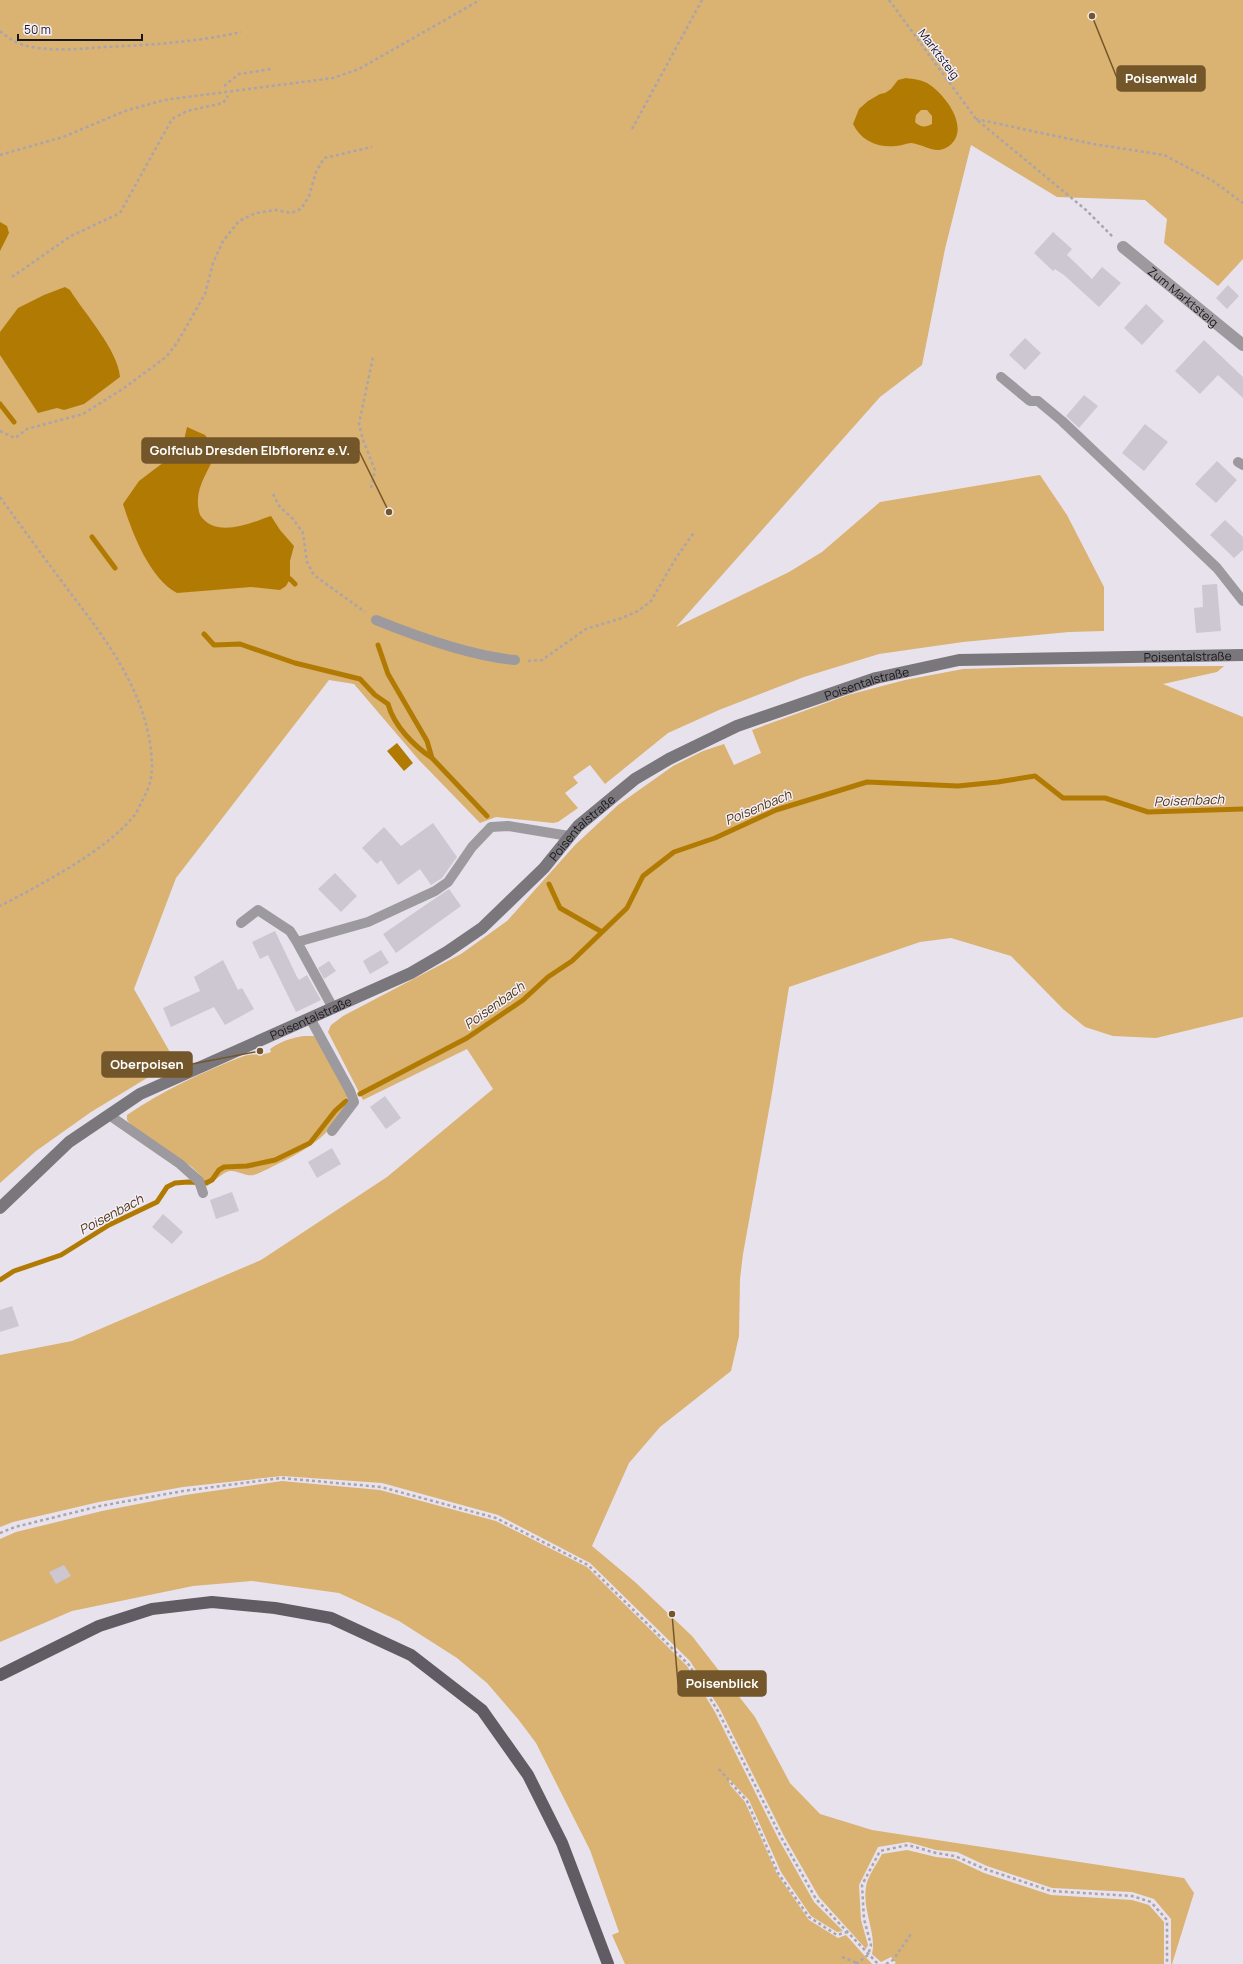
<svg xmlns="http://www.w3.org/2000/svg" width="1243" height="1964" viewBox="0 0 1243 1964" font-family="Manrope,sans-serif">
  <rect width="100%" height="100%" fill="#e8e2ed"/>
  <path fill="#dab272" d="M 0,0 L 1243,0 L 1243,259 L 1218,286 L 1164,243 L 1167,219 L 1145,200 L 1057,197 L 971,145 L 945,249 L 922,365 L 880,397 L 676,627 L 789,572 L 822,552 L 880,502 L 1040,475 L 1067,515 L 1104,587 L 1104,631 L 1069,632 L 963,642 L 879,654 L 804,677 L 719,710 L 668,733 L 605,784 L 590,765 L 573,777 L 578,783 L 565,793 L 578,808 L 558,822 L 553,823 L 496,817 L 480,823 L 418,759 L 354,684 L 329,680 L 176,878 L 134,989 L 175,1061 L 91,1112 L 36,1151 L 0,1183 Z
    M 1224,666 L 1217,672 L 1163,684 L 1243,717 L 1243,1017 L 1156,1038 L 1113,1036 L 1085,1027 L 1063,1009 L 1011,956 L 951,938 L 920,942 L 789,987 L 772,1093 L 743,1254 L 740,1279 L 739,1336 L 731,1371 L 660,1427 L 629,1463 L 592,1546 L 635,1582 L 692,1636 L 755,1717 L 790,1783 L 820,1814 L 872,1830 L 1184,1878 L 1194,1893 L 1172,1964 L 1171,1964 L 1171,1919 L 1154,1899 L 1132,1892 L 1052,1888 L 987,1866 L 957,1852 L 936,1850 L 908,1842 L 878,1847 L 859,1885 L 861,1920 L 868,1945 L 866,1949 L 819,1897 L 784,1836 L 720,1709 L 690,1661 L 590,1563 L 498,1515 L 382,1483 L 282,1476 L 183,1487 L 99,1502 L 13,1522 L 0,1527 L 0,1355 L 72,1341 L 261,1260 L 387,1177 L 493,1089 L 467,1049 L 363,1100 L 328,1032 L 331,1025 L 343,1016 L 461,954 L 507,921 L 575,845 L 618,805 L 673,766 L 703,751 L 724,744 L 734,765 L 761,753 L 752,730 L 848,695 L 905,680 L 963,669 L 1025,667 Z
    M 304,1036 L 315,1036 L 349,1096 L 344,1099 L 348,1106 C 326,1136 315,1145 282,1162 C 273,1166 263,1172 254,1175 C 246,1177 238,1170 230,1171 C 222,1172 214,1182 207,1186 L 199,1174 L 192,1167 L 131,1125 L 127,1120 L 127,1115 C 162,1091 204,1071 244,1056 C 253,1053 262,1056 271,1052 L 270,1049 C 281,1041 291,1038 304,1036 Z
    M 282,1481 L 380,1490 L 496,1521 L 587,1567 L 687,1666 L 715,1712 L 778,1838 L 814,1902 L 843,1931 L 837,1932 L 811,1916 L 781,1872 L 749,1800 L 729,1779 L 730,1785 L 745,1802 L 777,1874 L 809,1920 L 838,1938 L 846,1935 L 872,1964 L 625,1964 L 612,1935 L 619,1932 L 590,1850 L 536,1743 L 518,1719 L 487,1683 L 457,1658 L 399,1621 L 339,1593 L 252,1581 L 193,1586 L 72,1611 L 0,1642 L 0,1539 L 16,1532 L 102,1511 L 185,1495 Z
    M 907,1850 L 936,1857 L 954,1859 L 984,1873 L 1051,1895 L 1132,1900 L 1149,1905 L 1164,1922 L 1164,1964 L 894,1964 L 896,1963 L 891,1957 L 881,1962 L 872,1954 C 877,1934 862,1910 866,1887 C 867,1877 877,1864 882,1854 Z"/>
  <path fill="#b17b03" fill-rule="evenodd" d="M 906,78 C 913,79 924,80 930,85 C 946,96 971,129 949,146 C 936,156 924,144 911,143 C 907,143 901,146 896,146 C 878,148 861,141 853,124 L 859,109 L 868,101 L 880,94 L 885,93 L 891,89 L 898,80 ZM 921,110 L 927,110 L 932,116 L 932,124 C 925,128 920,127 915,122 L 916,115 Z
    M 0,222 L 7,226 L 9,233 L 0,251 Z
    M 65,287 L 70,290 C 85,314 118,350 120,377 L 84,404 L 64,410 L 57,408 L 38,413 L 0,355 L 0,332 L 18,308 L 44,295 Z
    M 187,427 L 205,435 L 217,451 C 208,473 192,490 200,515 C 216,539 250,523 271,516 L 280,530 L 294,546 L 290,561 L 290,579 L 286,586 L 280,590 L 251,587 L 177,593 C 149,578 132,532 123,504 L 139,481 L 172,456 L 183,445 Z
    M 397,743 L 413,763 L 404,771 L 387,751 Z"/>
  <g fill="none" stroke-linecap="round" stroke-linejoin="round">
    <path stroke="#b17b03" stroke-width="5" d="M 0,404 L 14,422
      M 92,537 L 115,568
      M 290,579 L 295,584
      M 204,634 L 214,645 L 240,644 L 295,663 L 360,679 L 375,695 L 388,704 C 394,726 414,746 432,758
      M 378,645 L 388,674 L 427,741 L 432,758 L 487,816
      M 549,884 L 560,908 L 602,932
      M 360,1094 L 467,1038 L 523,1000 L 548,977 L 572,961 L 627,908 L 643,876 L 674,852 L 715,838 L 776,810 L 867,782 L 958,786 L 998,782 L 1035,776 L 1063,798 L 1105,798 L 1148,812 L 1243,809
      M 0,1280 L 14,1271 L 61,1255 L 109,1225 L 157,1202 L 167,1187 L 175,1183 L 188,1182 L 206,1183 L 212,1180 L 219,1170 L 224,1167 L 247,1166 L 275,1160 L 310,1143 L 335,1111 L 346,1101"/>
  </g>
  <path fill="#ccc7d1" d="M 1053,232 L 1072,249 L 1067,255 L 1092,279 L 1102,267 L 1121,283 L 1099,307 L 1064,275 L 1055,269 L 1053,271 L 1034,253 Z
    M 1228,285 L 1239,296 L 1227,309 L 1216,298 Z
    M 1146,304 L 1164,321 L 1142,345 L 1124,328 Z
    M 1025,338 L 1041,353 L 1025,370 L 1009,355 Z
    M 1204,340 L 1243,377 L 1243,398 L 1218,375 L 1200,394 L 1175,371 Z
    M 1084,395 L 1098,406 L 1079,428 L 1066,416 Z
    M 1145,424 L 1168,442 L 1144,471 L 1122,453 Z
    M 1217,461 L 1237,480 L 1216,503 L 1195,484 Z
    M 1225,520 L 1243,537 L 1243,550 L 1234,558 L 1210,535 Z
    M 1217,584 L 1221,631 L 1196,633 L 1194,608 L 1203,607 L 1202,585 Z
    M 433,823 L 457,857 L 442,878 L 431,885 L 420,869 L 398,885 L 381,860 L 377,864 L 362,848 L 384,827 L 401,846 Z
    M 335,873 L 357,896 L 341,912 L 318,889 Z
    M 449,889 L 461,906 L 396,953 L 383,934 Z
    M 275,931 L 297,977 L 299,980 L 307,975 L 321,1000 L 296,1012 L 268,955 L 260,959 L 252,942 Z
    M 381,950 L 389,963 L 370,974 L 363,961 Z
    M 223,960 L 238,990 L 242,988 L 254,1009 L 225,1025 L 214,1007 L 171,1027 L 163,1008 L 200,991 L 194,977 Z
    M 329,961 L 336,971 L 324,979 L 318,968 Z
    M 385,1096 L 401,1118 L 386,1129 L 370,1107 Z
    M 332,1148 L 341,1164 L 317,1178 L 308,1162 Z
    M 232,1192 L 239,1211 L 216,1219 L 210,1200 Z
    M 163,1214 L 183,1232 L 172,1244 L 152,1227 Z
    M 12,1306 L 19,1326 L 0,1332 L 0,1310 Z
    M 64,1565 L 71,1576 L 56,1584 L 49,1572 Z"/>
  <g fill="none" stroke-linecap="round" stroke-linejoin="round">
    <path stroke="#a9a4ad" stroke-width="2.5" stroke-dasharray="3 3" stroke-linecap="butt" d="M 889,0 L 976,119 L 1086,210 L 1114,238
      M 0,31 C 7,37 14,42 23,45 C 49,52 79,49 105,47 C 151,45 196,42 241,32
      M 224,86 L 239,74 L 271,69
      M 976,119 L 1093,144 L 1164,155 L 1213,181 L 1243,203
      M 632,129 L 702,0
      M 0,155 L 63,137 L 125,111 L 164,100 L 333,78 L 359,69 L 480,0
      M 12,277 L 71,236 L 120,213 L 172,119 L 187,111 L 223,103 L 228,96
      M 0,431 L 15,438 L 27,429 L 83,414 L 124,388 L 166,357 L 177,343 L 205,294 L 213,263 L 223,241 L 239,221 L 256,213 L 276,210 L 291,213 L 301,209 L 309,196 L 316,172 L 324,158 L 372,147
      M 371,488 L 375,470 L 363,440 L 359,424 L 373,357
      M 273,494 L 279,506 L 293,519 L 303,533 L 307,562 L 314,575 L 365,612
      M 0,497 C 21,526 42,555 63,583 C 100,632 140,681 150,743 C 153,767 154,780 142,801 C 139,806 137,813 133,817 C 104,852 40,885 0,906
      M 528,661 L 542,660 L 586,629 L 622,618 L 638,611 L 651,601 L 676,558 L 695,531
      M 0,1533 L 15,1527 L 100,1506 L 183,1491 L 281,1478 L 381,1487 L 496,1518 L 588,1565 L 689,1665 L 718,1711 L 781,1837 L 816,1899 L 878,1964
      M 719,1769 L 747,1801 L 778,1873 L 809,1917 L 837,1935 L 847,1932
      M 842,1957 L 857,1963
      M 856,1964 L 868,1955 L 871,1945 L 864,1919 L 862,1885 L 880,1851 L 908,1845 L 936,1853 L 955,1856 L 985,1869 L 1051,1891 L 1132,1896 L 1151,1902 L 1167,1920 L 1167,1964
      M 886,1964 L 893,1960 L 911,1934"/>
    <path stroke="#9c9a9e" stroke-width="10" d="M 1001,377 L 1030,401 L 1038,401 L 1062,421 L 1217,568 L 1243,601
      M 1238,462 L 1243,465
      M 376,620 C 418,637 471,656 515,660
      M 241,923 L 258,910 L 290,931 L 297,942 L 368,922 L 435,891 L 448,882 L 472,847 L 491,827 L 508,826 L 569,836
      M 297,942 L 333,1008
      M 310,1018 L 350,1091 L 354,1102 L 332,1131
      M 109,1115 L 180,1164 L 199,1181 L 203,1193"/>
    <path stroke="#9c9a9e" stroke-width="12" id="s1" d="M 1123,247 L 1243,345"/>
    <path stroke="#79767c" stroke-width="12" id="s2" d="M 0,1208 L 69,1142 L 140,1094 L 411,973 L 447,952 L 482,928 L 544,868 L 578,826 L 635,779 L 669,759 L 737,726 L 876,678 L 959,660 L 1243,655"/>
    <path stroke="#615c64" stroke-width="12" d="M 0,1675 L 99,1626 L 152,1609 L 212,1602 L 275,1608 L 331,1618 L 411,1655 L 482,1710 L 528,1775 L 562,1843 L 608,1964"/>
  </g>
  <g text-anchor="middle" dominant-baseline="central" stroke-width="3" stroke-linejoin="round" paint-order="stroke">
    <g font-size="12" fill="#181619" stroke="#f5effa">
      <text transform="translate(939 54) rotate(53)">Marktsteig</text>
      <text stroke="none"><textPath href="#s1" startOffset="78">Zum Marktsteig</textPath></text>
      <text stroke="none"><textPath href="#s2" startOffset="1352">Poisentalstraße</textPath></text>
      <text stroke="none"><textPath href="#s2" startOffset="1028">Poisentalstraße</textPath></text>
      <text stroke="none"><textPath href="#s2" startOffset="704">Poisentalstraße</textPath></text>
      <text stroke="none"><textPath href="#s2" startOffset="368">Poisentalstraße</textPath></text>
    </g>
    <g font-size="13" font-style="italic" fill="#4d360d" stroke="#f5effa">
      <text transform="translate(1189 800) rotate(-2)">Poisenbach</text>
      <text transform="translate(758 807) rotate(-23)">Poisenbach</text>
      <text transform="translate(494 1005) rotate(-36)">Poisenbach</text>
      <text transform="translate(111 1214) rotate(-28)">Poisenbach</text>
    </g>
  </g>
  <path fill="none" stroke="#73572a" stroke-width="1.5" d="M1092 16L1117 78M389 512L359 451M260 1051L192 1064M672 1614L678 1684"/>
  <g fill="#73572a" stroke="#f5effa" stroke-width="1.5">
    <circle cx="1092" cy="16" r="4"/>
    <circle cx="389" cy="512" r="4"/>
    <circle cx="260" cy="1051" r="4"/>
    <circle cx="672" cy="1614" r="4"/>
  </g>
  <g fill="#73572a" stroke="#73572a" stroke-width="1.5">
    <rect x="1117" y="66" width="88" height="25" rx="4"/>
    <rect x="142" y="438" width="217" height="25" rx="4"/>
    <rect x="102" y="1052" width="90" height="25" rx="4"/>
    <rect x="678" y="1671" width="88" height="25" rx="4"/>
  </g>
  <g font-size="13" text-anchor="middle" font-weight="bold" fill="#fff">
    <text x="1161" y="83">Poisenwald</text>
    <text x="250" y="455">Golfclub Dresden Elbflorenz e.V.</text>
    <text x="147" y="1069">Oberpoisen</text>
    <text x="722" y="1688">Poisenblick</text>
  </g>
  <path d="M18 34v6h124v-6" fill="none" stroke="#181619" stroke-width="2"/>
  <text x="24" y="34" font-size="12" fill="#181619" stroke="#f5effa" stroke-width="3" paint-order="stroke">50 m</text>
</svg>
